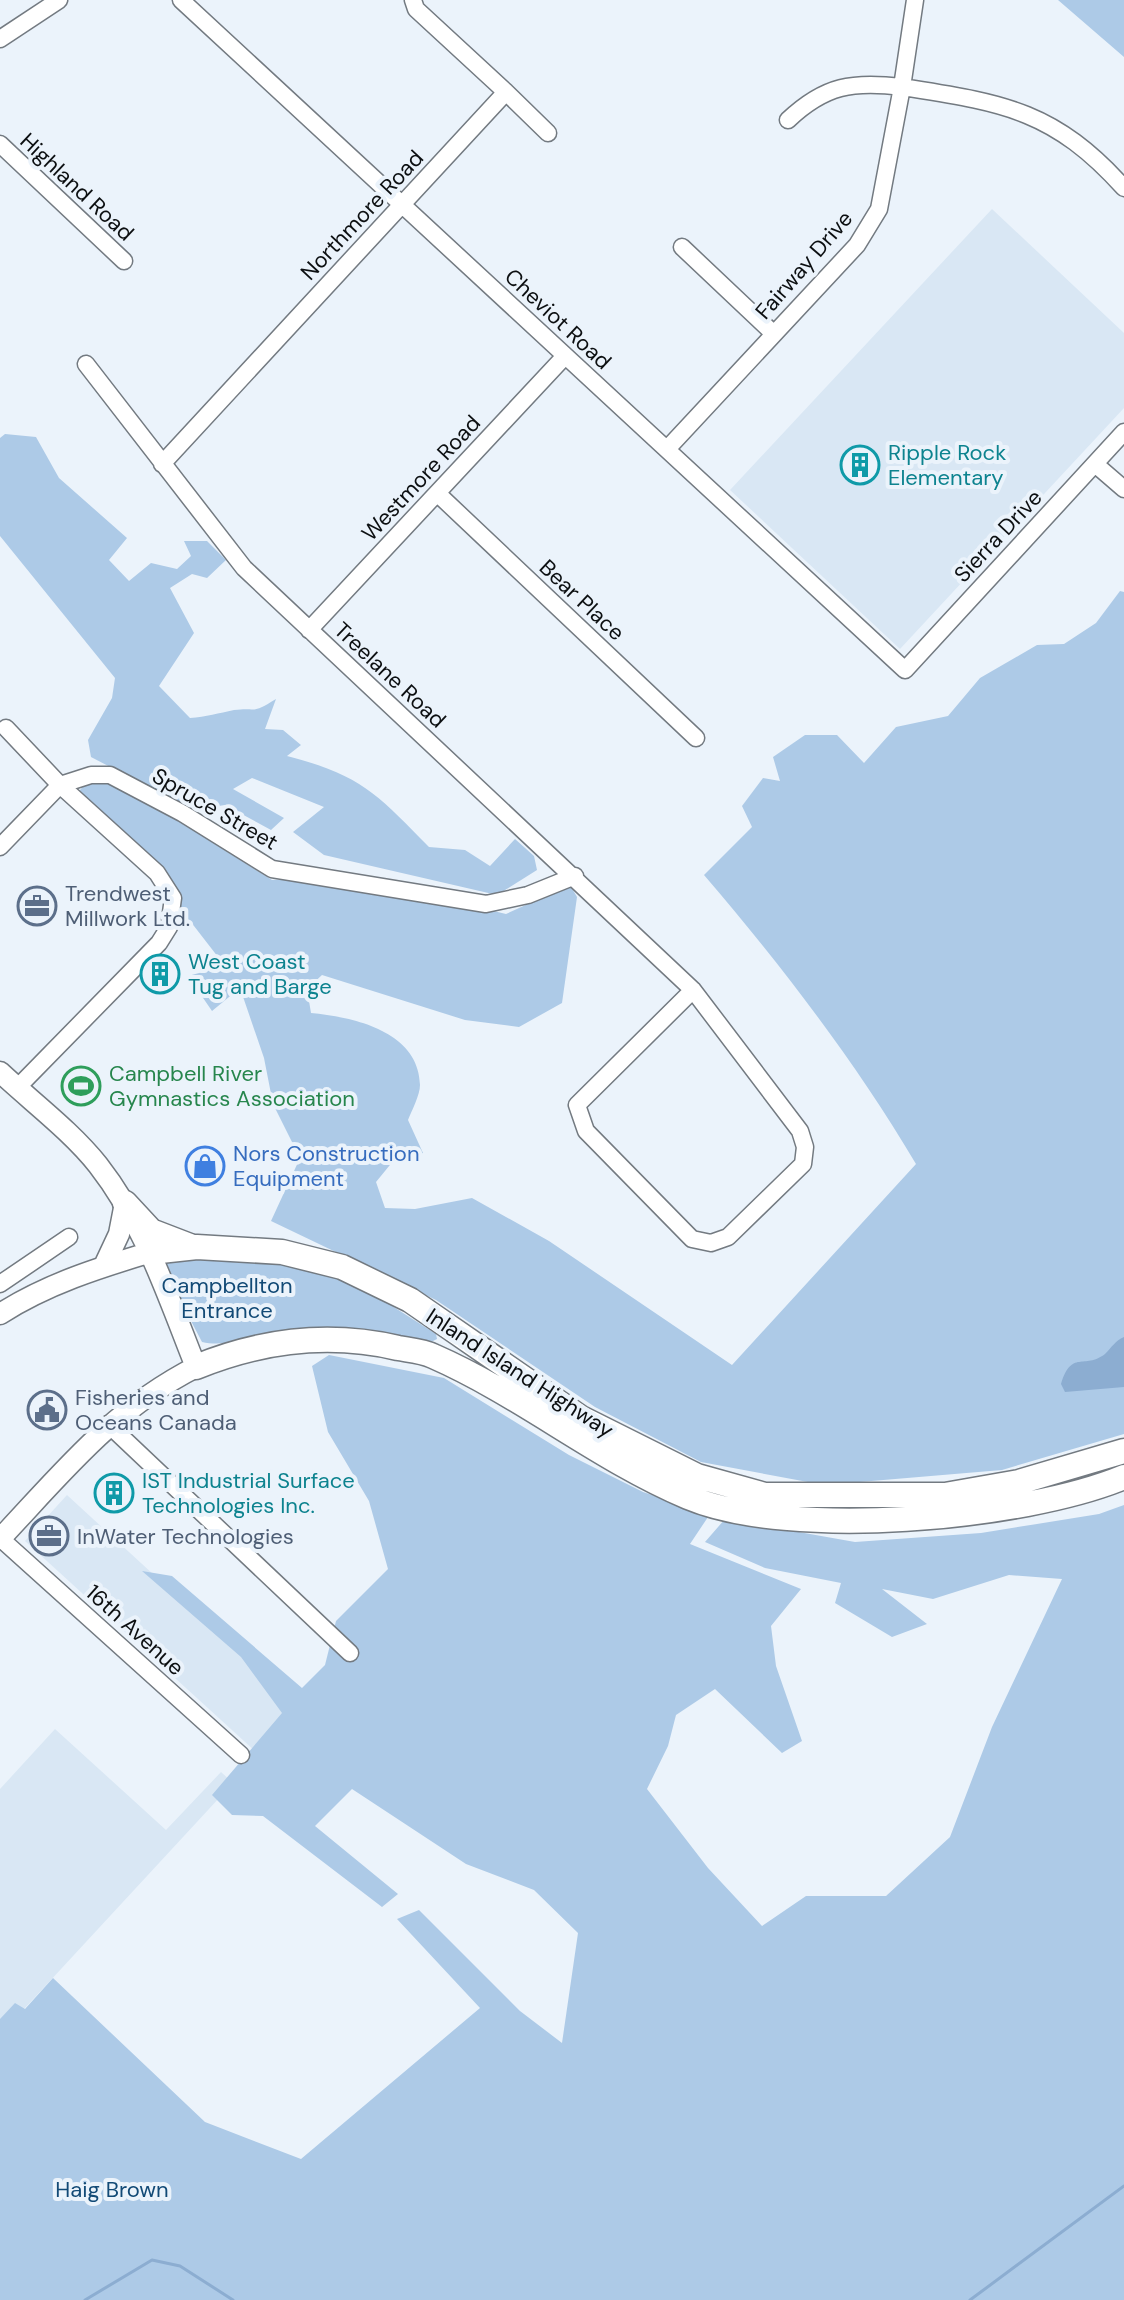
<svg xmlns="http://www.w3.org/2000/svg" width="1124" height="2300" viewBox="0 0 1124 2300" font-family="'DM Sans',sans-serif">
  <rect width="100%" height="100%" fill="#ebf3fb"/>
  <path fill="#d9e7f4" d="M 992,209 L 1124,333 L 1124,408 L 900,649 L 730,490 Z
    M 67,1495 L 291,1701 L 257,1753 L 25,1541 Z
    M 55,1729 L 166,1830 L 221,1772 L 233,1783 L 0,2035 L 0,1789 Z"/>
  <path fill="#adcae7" d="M 1058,0 L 1124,0 L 1124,57 Z
    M 5,434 L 36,437 L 59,478 L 127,538 L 109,560 L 129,581 L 151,563 L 177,569 L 191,556 L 184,541 L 207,541 L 226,560 L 207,578 L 192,574 L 170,588 L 194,633 L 159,686 L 190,718 C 206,717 219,713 234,710 C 259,707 250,715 276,699 L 265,729 L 283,730 L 301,745 L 287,756 C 361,775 377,794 429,847 L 465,850 L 490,866 L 515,839 L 534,856 L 537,870 L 497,895 L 324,855 L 293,832 L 324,807 L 252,778 L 233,789 L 284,818 L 271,830 L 225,805 L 193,810 L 91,757 L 88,740 L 112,698 L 115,678 L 0,536 L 0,438 Z
    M 1120,591 L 1124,592 L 1124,1434 L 1002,1470 L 824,1485 L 701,1462 L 595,1407 L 436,1300 L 271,1221 L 300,1158 L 273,1104 L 264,1058 L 240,988 L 212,1011 L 188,976 L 225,966 L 194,926 L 76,795 L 93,774 L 135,794 L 272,880 L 348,876 L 506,914 L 570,885 L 577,897 L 562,1003 L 519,1027 L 465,1020 L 322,975 L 307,989 L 311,1013 C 353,1017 419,1031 420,1085 C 420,1095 412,1110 408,1120 L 423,1153 L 394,1160 L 376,1182 L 385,1208 L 415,1209 L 472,1198 L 549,1241 L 732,1365 L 916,1164 C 855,1061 781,965 704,875 L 752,827 L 742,806 L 763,778 L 780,781 L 773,757 L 805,735 L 837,735 L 864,763 L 896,727 L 948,716 L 980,678 L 1037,645 L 1064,644 L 1096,623 Z
    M 232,1255 L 320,1268 L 364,1288 L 436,1334 L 437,1339 L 429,1343 C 385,1334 346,1325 300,1328 C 269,1330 232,1349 202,1342 L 166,1273 L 167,1261 Z
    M 329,1355 L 444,1378 L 569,1455 L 643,1492 L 710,1514 L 690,1544 L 801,1589 L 771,1626 L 776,1666 L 802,1741 L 782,1753 L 715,1689 L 676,1715 L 668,1746 L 647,1789 L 708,1868 L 762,1926 L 806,1896 L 886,1896 L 950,1837 L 992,1727 L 1062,1579 L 1009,1575 L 933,1599 L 882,1589 L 927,1624 L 892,1637 L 835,1603 L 841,1583 L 765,1568 L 705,1542 L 725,1519 L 855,1542 L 981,1533 L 1099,1514 L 1124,1505 L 1124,2300 L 0,2300 L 0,2019 L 15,2003 L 25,2009 L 53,1978 L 205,2122 L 301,2159 L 480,2008 L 397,1919 L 419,1910 L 520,2011 L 562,2043 L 578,1933 L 534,1890 L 466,1864 L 352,1789 L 315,1826 L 398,1894 L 382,1907 L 263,1816 L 232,1815 L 212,1795 L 282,1713 L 241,1657 L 142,1571 L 172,1576 L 302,1688 L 325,1665 L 336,1621 L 388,1569 L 369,1501 L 328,1432 L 312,1366 Z"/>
  <path fill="#8cadd1" d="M 1124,1337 L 1124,1387 L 1065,1392 L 1061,1384 C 1072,1349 1084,1370 1105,1354 C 1112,1347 1115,1341 1124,1337 Z"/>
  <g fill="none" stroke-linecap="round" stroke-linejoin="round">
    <path stroke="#8cadd1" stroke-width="3" d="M 85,2300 L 152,2260 L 180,2266 L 233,2300
      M 970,2300 L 1124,2186"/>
    <defs>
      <path id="minor" d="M 181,0 L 905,670 L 1124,432
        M 0,39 L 59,0
        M 506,92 L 548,133
        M 788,120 C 825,85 853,81 902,87 L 915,0
        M 0,144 L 124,261
        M 682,247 L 774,334
        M 86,364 L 244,568 L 693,990 L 800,1131 L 805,1147 L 803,1164 L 728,1237 L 711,1243 L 692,1239 L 586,1131 L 577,1105 L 693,990
        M 668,448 L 857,245 L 879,209 L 902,87 C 1002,103 1053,109 1124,188
        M 162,464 L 506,92 L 416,9 L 413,0
        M 1095,464 L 1124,489
        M 438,494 L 696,738
        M 309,630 L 565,356
        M 6,728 L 60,785 L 157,873 L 173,898 L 169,927 L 159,943 L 17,1088
        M 0,847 L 60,785 L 91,775 L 110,775 L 182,813 L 272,869 L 486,904 L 528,895 L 575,876
        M 0,1284 L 69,1237
        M 108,1424 L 350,1653
        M 0,1538 L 241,1755"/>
      <path id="major" d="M 0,1072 C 32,1102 71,1131 98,1165 C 145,1225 168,1297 196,1367 C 112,1410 64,1471 0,1539
        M 104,1266 L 119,1234 L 125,1203
        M 0,1314 C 47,1284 98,1268 151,1252"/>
      <path id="highway" d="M 125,1203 L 151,1231 L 190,1246
        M 151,1252 L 197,1247 L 282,1252 L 342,1267 L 410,1300 L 581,1418 L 697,1476 L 765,1495 L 945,1495 L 1019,1482 L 1124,1451
        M 196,1367 C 262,1340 329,1332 398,1348 C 409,1350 423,1351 433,1356 C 522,1395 598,1459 688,1497 C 790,1540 1023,1519 1124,1477"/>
    </defs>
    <use href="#minor" stroke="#737a81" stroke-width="19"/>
    <use href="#major" stroke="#737a81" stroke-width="23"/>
    <use href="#highway" stroke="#737a81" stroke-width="27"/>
    <use href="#minor" stroke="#fff" stroke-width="16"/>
    <use href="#major" stroke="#fff" stroke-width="20"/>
    <use href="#highway" stroke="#fff" stroke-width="24"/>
  </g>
  <defs>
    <symbol id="building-ring" viewBox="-11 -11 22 22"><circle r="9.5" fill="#ebf3fb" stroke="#0f9aa8" stroke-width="1.5"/><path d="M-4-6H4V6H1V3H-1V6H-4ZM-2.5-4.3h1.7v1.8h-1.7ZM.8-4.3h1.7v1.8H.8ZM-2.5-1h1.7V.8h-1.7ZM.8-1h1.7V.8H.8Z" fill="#0f9aa8"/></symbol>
    <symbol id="office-ring" viewBox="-11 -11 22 22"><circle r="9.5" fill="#ebf3fb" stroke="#5c6f8a" stroke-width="1.5"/><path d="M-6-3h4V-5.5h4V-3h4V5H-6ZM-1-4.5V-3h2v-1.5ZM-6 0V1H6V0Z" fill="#5c6f8a"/></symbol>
    <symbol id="stadium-ring" viewBox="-11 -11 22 22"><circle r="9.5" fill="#ebf3fb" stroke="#2e9e5b" stroke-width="1.5"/><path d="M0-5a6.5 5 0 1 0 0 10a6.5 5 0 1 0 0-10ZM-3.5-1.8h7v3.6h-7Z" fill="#2e9e5b"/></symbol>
    <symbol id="shop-ring" viewBox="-11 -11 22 22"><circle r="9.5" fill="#ebf3fb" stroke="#3f7fe0" stroke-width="1.5"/><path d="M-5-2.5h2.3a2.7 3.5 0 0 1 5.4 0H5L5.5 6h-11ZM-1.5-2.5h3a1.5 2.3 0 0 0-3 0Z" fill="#3f7fe0"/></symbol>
    <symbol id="civic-ring" viewBox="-11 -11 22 22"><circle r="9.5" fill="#ebf3fb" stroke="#5c6f8a" stroke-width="1.5"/><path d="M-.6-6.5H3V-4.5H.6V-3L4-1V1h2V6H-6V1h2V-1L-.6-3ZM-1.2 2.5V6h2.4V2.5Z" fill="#5c6f8a"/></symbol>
  </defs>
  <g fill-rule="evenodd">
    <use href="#building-ring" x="838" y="443" width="44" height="44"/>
    <use href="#office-ring" x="15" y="884" width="44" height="44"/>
    <use href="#building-ring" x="138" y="952" width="44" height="44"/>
    <use href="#stadium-ring" x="59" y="1064" width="44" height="44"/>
    <use href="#shop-ring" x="183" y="1144" width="44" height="44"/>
    <use href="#civic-ring" x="25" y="1388" width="44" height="44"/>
    <use href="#building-ring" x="92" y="1471" width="44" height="44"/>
    <use href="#office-ring" x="27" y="1514" width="44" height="44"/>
  </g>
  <g text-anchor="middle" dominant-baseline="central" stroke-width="8" stroke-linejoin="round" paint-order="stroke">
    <g font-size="22" fill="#0c0f11" stroke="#ebf3fb">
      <text transform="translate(77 187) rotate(43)">Highland Road</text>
      <text transform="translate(362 215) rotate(-47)">Northmore Road</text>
      <text transform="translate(804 265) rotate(-49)">Fairway Drive</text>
      <text transform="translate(558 319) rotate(43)">Cheviot Road</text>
      <text transform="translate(421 478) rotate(-47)">Westmore Road</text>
      <text transform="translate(998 536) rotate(-47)">Sierra Drive</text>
      <text transform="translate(582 600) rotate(43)">Bear Place</text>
      <text transform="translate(390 675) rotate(43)">Treelane Road</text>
      <text transform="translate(215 809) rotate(30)">Spruce Street</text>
      <text transform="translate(520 1373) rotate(33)">Inland Island Highway</text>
      <text transform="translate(135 1630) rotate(42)">16th Avenue</text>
    </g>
    <g font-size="22" fill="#0d838f" stroke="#ebf3fb" text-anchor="start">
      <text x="888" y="452">Ripple Rock<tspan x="888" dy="25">Elementary</tspan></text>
      <text x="188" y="961">West Coast<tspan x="188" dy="25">Tug and Barge</tspan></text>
      <text x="142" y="1480">IST Industrial Surface<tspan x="142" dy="25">Technologies Inc.</tspan></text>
    </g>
    <g font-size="22" fill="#4e5e75" stroke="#ebf3fb" text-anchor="start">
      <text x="65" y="893">Trendwest<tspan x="65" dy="25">Millwork Ltd.</tspan></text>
      <text x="75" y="1397">Fisheries and<tspan x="75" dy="25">Oceans Canada</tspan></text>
      <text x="77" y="1536">InWater Technologies</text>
    </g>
    <g font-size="22" fill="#27864d" stroke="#ebf3fb" text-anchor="start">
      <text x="109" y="1073">Campbell River<tspan x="109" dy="25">Gymnastics Association</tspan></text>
    </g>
    <g font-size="22" fill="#366cbe" stroke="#ebf3fb" text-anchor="start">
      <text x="233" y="1153">Nors Construction<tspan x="233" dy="25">Equipment</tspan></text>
    </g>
    <g font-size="22" fill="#124a76" stroke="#ebf3fb">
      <text x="227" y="1285">Campbellton<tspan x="227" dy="25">Entrance</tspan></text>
      <text x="112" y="2189">Haig Brown</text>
    </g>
  </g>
</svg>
